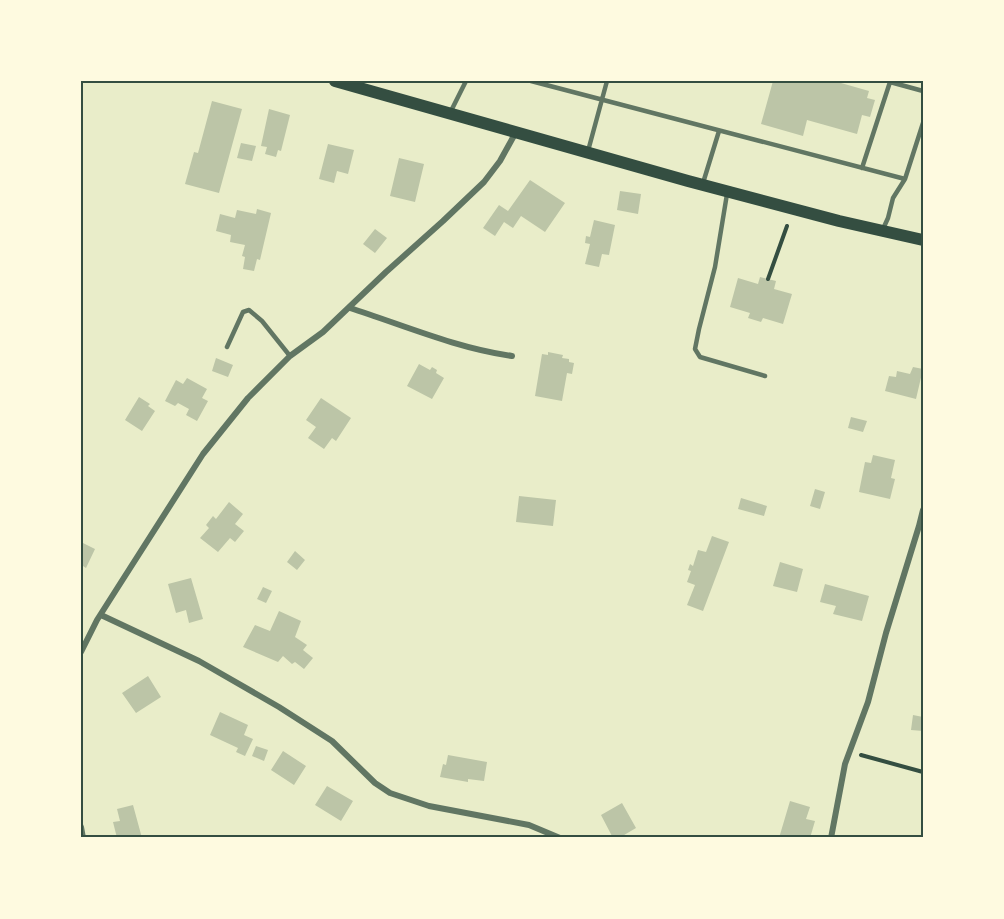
<svg xmlns="http://www.w3.org/2000/svg" width="1004" height="919" viewBox="0 0 1004 919" font-family="Spectral,serif">
  <rect width="100%" height="100%" fill="#e9edc9"/>
  <path fill="#bcc5a7" d="M 773,81 L 834,81 L 869,91 L 867,98 L 875,100 L 870,117 L 862,115 L 857,134 L 807,120 L 803,136 L 761,124 Z
    M 212,101 L 242,109 L 219,193 L 185,184 L 194,152 L 198,153 Z
    M 269,109 L 290,115 L 281,151 L 278,150 L 276,157 L 265,154 L 267,147 L 261,146 Z
    M 241,143 L 256,146 L 252,161 L 237,158 Z
    M 328,144 L 354,150 L 348,174 L 337,171 L 334,183 L 319,179 Z
    M 399,158 L 424,164 L 415,202 L 390,196 Z
    M 530,180 L 565,203 L 545,232 L 521,216 L 513,228 L 504,222 L 495,236 L 483,228 L 499,205 L 508,211 Z
    M 620,191 L 641,194 L 638,214 L 617,210 Z
    M 257,209 L 271,213 L 260,260 L 257,259 L 254,271 L 243,269 L 245,257 L 242,256 L 245,245 L 230,242 L 231,235 L 216,231 L 220,214 L 235,218 L 237,210 L 256,214 Z
    M 594,220 L 615,225 L 609,255 L 602,254 L 599,267 L 585,264 L 590,244 L 585,243 L 586,236 L 590,237 Z
    M 375,229 L 387,238 L 375,253 L 363,244 Z
    M 760,277 L 776,281 L 774,289 L 792,294 L 783,324 L 763,318 L 761,322 L 748,318 L 750,313 L 730,307 L 738,278 L 758,284 Z
    M 548,352 L 563,355 L 562,358 L 569,359 L 569,362 L 574,363 L 572,374 L 567,373 L 562,401 L 535,396 L 542,354 L 548,355 Z
    M 216,358 L 233,365 L 228,377 L 212,371 Z
    M 419,364 L 430,370 L 432,367 L 437,370 L 436,373 L 444,378 L 432,399 L 407,386 Z
    M 913,367 L 923,369 L 916,399 L 885,391 L 889,376 L 896,377 L 897,371 L 910,374 Z
    M 187,378 L 207,389 L 202,398 L 208,401 L 197,421 L 186,415 L 189,409 L 178,403 L 175,406 L 165,401 L 176,380 L 183,384 Z
    M 139,397 L 150,404 L 148,406 L 155,411 L 142,431 L 125,420 Z
    M 321,398 L 351,418 L 336,441 L 332,438 L 324,449 L 308,438 L 316,427 L 306,420 Z
    M 851,417 L 867,421 L 863,432 L 848,428 Z
    M 873,455 L 895,460 L 891,478 L 895,479 L 890,499 L 859,492 L 865,462 L 871,463 Z
    M 815,489 L 825,492 L 820,509 L 810,506 Z
    M 519,496 L 556,500 L 553,526 L 516,522 Z
    M 741,498 L 767,506 L 764,516 L 738,509 Z
    M 229,502 L 243,514 L 235,524 L 244,531 L 235,542 L 230,538 L 218,552 L 200,538 L 209,528 L 206,525 L 213,516 L 216,519 Z
    M 712,536 L 729,542 L 703,611 L 687,605 L 695,585 L 687,582 L 691,571 L 688,570 L 690,564 L 693,566 L 698,550 L 706,552 Z
    M 81,542 L 95,549 L 86,568 L 83,566 L 81,570 Z
    M 295,551 L 305,560 L 297,570 L 287,562 Z
    M 780,562 L 803,569 L 797,592 L 773,586 Z
    M 191,578 L 203,619 L 189,623 L 186,610 L 176,613 L 168,584 Z
    M 825,584 L 869,596 L 862,621 L 833,614 L 836,606 L 820,602 Z
    M 263,587 L 272,591 L 266,603 L 257,599 Z
    M 279,611 L 301,621 L 295,637 L 307,645 L 303,650 L 313,658 L 304,669 L 295,662 L 292,664 L 283,656 L 278,662 L 243,647 L 255,625 L 270,631 Z
    M 148,676 L 161,697 L 136,713 L 122,693 Z
    M 220,712 L 248,725 L 244,735 L 253,739 L 245,756 L 236,752 L 238,748 L 210,735 Z
    M 913,715 L 923,717 L 923,731 L 911,730 Z
    M 256,746 L 268,750 L 264,761 L 252,756 Z
    M 283,751 L 306,766 L 294,785 L 271,770 Z
    M 448,755 L 487,762 L 484,781 L 468,779 L 468,782 L 440,777 L 443,764 L 446,765 Z
    M 327,786 L 353,801 L 341,821 L 315,805 Z
    M 790,801 L 810,807 L 806,819 L 815,821 L 810,838 L 779,838 Z
    M 622,803 L 636,828 L 619,838 L 613,838 L 601,815 Z
    M 133,805 L 142,838 L 117,838 L 113,822 L 120,821 L 117,809 Z"/>
  <g fill="none" stroke-linecap="round" stroke-linejoin="round">
    <path stroke="#344e41" stroke-width="4" d="M 768,279 L 787,226
      M 861,755 L 923,772"/>
    <path stroke="#617663" stroke-width="4.5" d="M 531,81 L 905,179 L 893,198 L 888,218 L 883,229
      M 450,113 L 466,81
      M 588,151 L 607,81
      M 862,168 L 890,82 L 923,91
      M 905,179 L 923,123
      M 703,183 L 719,131
      M 727,194 L 715,267 L 699,329 L 695,349 L 700,357 L 765,376
      M 227,347 L 243,312 L 249,310 L 262,321 L 290,356"/>
    <path stroke="#617663" stroke-width="6" d="M 350,308 C 403,325 456,348 512,356
      M 101,615 L 199,661 L 279,707 L 332,741 L 375,783 L 390,793 L 429,806 L 529,825 L 560,838
      M 81,652 L 97,620 L 118,587 L 203,454 L 248,398 L 290,356 L 323,332 L 386,272 L 443,221 L 484,182 L 500,161 L 516,132
      M 81,827 L 83,838
      M 831,838 L 845,764 L 868,702 L 886,633 L 919,526 L 923,510"/>
    <path stroke="#344e41" stroke-width="12" d="M 335,81 L 688,181 L 839,221 L 923,240"/>
  </g>
  <rect width="1004" height="919" fill="none" stroke="#fefae0" stroke-width="165"/>
  <rect x="82" y="82" width="840" height="754" fill="none" stroke="#344e41" stroke-width="2"/>
</svg>
